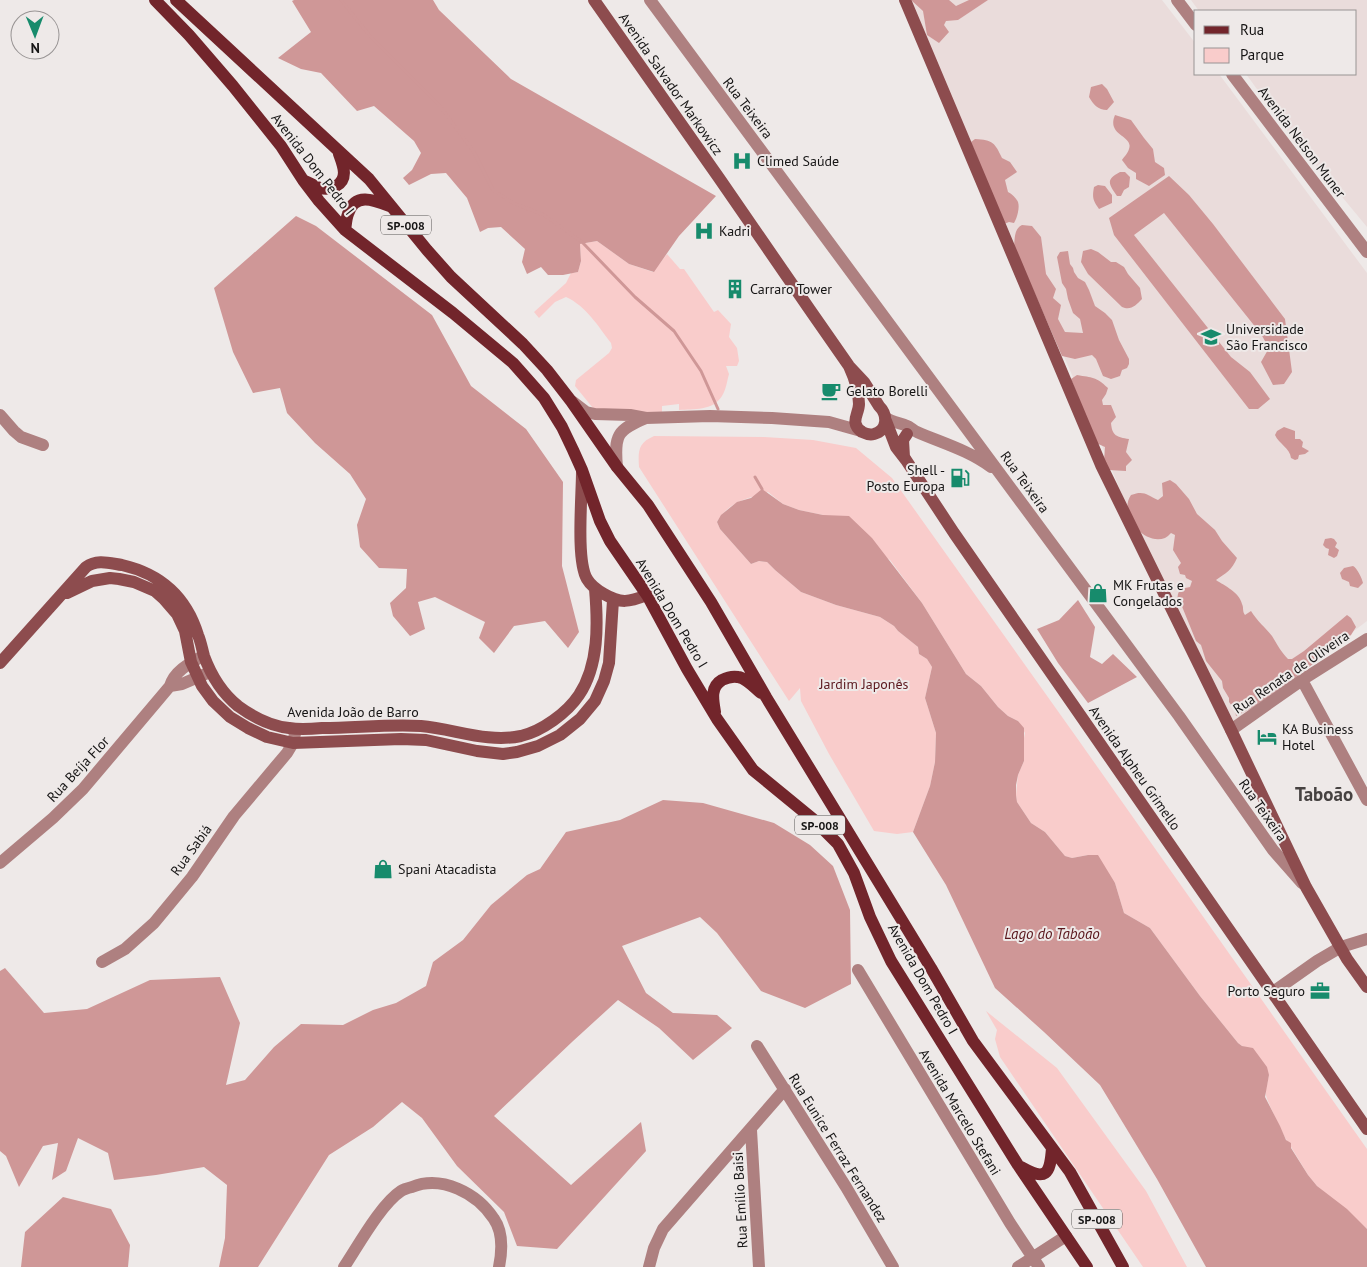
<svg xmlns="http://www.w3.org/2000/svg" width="1367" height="1267" viewBox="0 0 1367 1267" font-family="'PT Sans',sans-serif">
  <rect width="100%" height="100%" fill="#eee9e8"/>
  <path fill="#eadcdb" d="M 908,0 L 1162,0 L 1196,44 L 1196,74 L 1219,74 L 1367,273 L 1367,621 L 1234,722 L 1131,516 L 1083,400 Z
    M 1191,0 L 1367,0 L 1367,227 L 1286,129 L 1246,74 L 1356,74 L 1356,11 L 1199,11 Z"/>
  <path fill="#f9cccb" d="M 597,241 L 629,264 L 653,272 L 667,254 L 680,269 L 684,269 L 714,312 L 718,310 L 731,324 L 729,337 L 737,348 L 739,361 L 737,366 L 726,366 L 729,374 C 727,381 726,390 722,396 C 713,411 693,409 679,410 L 679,404 L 662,406 L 662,412 L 597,413 L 575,386 L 576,380 L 609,353 L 612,348 L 611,343 C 598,326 586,306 566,297 L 555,302 L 539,318 L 534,312 L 566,283 L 571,273 L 578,272 L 581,261 L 580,244 Z
    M 654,436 L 764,437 L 813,440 L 856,448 L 892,478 L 1077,738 L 1367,1149 L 1367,1229 L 1317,1186 L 1308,1175 L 1288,1142 C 1285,1139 1266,1099 1266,1095 C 1265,1089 1268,1082 1269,1075 L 1247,1048 L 1242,1046 L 1238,1043 L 1200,996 L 1150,928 L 1124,913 L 1115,883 L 1088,855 L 1072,858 L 1065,856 L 1045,832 L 1031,823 L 1017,802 L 1016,795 L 1018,775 L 1024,761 L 1023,743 L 1025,733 L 1018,721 L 1008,716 L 998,707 L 981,686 L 966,674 L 922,603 L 890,560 L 823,515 L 799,510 L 783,504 L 768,492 C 747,499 729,501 717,522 L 720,529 L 751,564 L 759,561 L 767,562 L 775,570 L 801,592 L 836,605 L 880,617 L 894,626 L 898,631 L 918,647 L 919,654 L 927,659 L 932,667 L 925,698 L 936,733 L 935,762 L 930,786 L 913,832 L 897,834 L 874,831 L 829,754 L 801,701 L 800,688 L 789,701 L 639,467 C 638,451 638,443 654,436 Z
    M 986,1011 L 1057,1068 L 1146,1191 L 1187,1267 L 1143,1267 L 1000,1057 L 995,1039 L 997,1030 Z"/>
  <path fill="#cf9797" d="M 294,0 L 433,0 L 439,10 L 511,79 L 716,196 L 679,236 L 654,272 L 629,264 L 597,241 L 580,244 L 581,261 L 578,272 L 563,275 L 548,275 L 541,267 L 527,274 L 522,262 L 525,249 L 501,227 L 488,228 L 480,232 L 467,198 L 446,173 L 431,174 L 409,185 L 403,178 L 412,170 L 421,153 L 414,141 L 374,106 L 357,111 L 321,73 L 301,69 L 278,58 L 311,32 L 292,1 Z
    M 911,0 L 949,0 L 956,6 L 969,0 L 988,0 L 958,20 L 946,21 L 944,25 L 949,32 L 939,43 L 927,35 L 923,11 Z
    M 1102,84 L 1107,89 L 1114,102 L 1107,110 C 1098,110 1093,104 1089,97 L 1091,87 Z
    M 1115,115 L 1131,120 L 1144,138 L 1153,149 L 1155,162 L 1164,168 L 1165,175 L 1149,186 L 1136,179 L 1136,173 L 1128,168 L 1122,160 C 1124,157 1128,153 1129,149 C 1134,135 1106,136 1115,115 Z
    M 975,139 C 993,140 995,143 1002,158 L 1010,162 L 1017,172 L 1005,180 L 1008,192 C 1012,194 1016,198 1018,202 C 1020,208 1017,218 1014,223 L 1009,222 L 1004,224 L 971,142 Z
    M 1120,172 L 1125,172 L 1130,177 L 1129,187 L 1124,190 L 1121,196 L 1117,196 C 1109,184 1105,180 1120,172 Z
    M 1169,176 L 1189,195 L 1213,224 L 1285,319 L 1292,372 L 1284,384 L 1273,385 L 1261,362 L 1269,348 L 1261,334 L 1164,213 L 1134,235 L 1231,357 L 1250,372 L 1270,399 L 1258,409 L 1249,409 L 1114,235 L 1109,218 Z
    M 1098,185 L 1105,186 L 1112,195 L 1112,203 L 1099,209 C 1093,200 1092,198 1094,187 Z
    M 296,216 L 316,226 L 432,315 L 471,386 L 526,429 L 563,482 L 562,566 L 579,632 L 568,648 L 545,621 L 514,626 L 494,653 L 479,638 L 485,622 L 435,597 L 418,602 L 425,629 L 410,636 L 393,616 L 390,603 L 406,588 L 407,569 L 379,568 L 360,547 L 357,525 L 366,499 L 350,474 L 315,443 L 287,413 L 280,388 L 253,393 L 233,352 L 214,288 Z
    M 1022,225 L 1032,226 L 1041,237 L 1046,274 L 1056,289 L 1053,298 L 1061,305 L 1058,319 L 1065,332 L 1083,333 L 1080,319 L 1073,313 L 1068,299 L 1066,289 L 1062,283 L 1057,257 L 1060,252 L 1068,251 L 1070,264 L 1073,268 L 1074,272 L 1078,278 L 1085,282 L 1089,290 L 1095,306 L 1105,313 L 1112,320 L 1119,340 L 1129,359 L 1129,364 L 1127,368 L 1122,370 L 1120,376 L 1111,379 L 1103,376 L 1096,359 L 1092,355 L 1075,359 L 1062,356 L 1014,246 C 1015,238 1014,229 1022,225 Z
    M 1091,249 L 1098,252 L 1111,262 L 1116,262 L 1124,267 L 1128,274 L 1140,288 L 1142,299 C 1136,305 1131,311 1122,307 L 1088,274 L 1081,262 L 1083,251 Z
    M 1077,375 C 1093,378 1095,376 1108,388 L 1106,394 L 1102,400 L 1103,405 L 1111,405 L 1116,417 L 1111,423 C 1112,436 1117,437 1129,439 L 1126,452 L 1132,460 L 1126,466 L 1126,471 L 1109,470 L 1104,461 L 1105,447 L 1096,443 L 1071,379 Z
    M 1284,427 L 1295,431 L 1295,439 L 1300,439 L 1303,442 L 1302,447 L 1309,451 L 1305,454 L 1299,455 L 1298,459 L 1295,460 L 1291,458 C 1290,448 1279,444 1275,435 L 1277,431 Z
    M 1170,480 L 1176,484 L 1189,499 L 1197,514 L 1215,530 L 1222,541 L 1237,558 C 1232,570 1226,573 1216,580 C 1225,586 1239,592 1242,604 C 1244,608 1242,611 1245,615 L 1251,611 C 1257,621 1265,627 1272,636 C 1277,644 1281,652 1288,659 L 1292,659 L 1304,651 L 1347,615 L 1351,618 L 1356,627 L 1351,635 L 1292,680 L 1252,708 L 1236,716 L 1235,710 L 1229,702 L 1229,698 L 1223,688 L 1222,681 L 1206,661 L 1201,645 L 1196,641 L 1181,604 L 1177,600 L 1178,594 L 1180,589 L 1190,587 L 1192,581 L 1186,578 L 1185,575 L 1180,574 L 1178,567 L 1181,563 L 1173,550 L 1175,535 L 1171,533 C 1169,535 1167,537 1165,538 C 1143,546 1118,513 1131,495 C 1144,490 1147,495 1158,500 L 1163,496 L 1162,483 Z
    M 762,489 L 783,504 L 799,510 L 823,515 L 849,516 L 872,538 L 922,603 L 966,674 L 981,686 L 998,707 L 1008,716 L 1018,721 L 1024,728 L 1024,761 L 1018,775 L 1016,785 L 1016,795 L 1017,802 L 1031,823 L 1045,832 L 1065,856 L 1072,858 L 1088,855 L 1098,855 L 1115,883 L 1124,913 L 1150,928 L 1200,996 L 1238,1043 L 1242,1046 L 1253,1048 L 1267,1067 L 1269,1075 L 1265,1097 L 1280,1126 L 1286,1140 L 1291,1143 L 1291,1148 L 1308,1175 L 1317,1186 L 1347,1209 L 1367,1229 L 1367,1267 L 1206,1267 L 1157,1179 L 1100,1085 L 1044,1032 L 995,988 L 946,885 L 913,832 L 930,786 L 935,762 L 936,733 L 925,698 L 932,667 L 927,659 L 919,654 L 918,647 L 898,631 L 894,626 L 880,617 L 836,605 L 801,592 L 775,570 L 767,562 L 759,561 L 751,564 L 720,529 L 717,522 L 721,515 L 737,502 L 751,498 Z
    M 1331,538 L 1334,539 L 1337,543 L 1335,547 L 1339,550 L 1337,556 L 1334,558 L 1328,555 L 1329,549 L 1326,548 L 1323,545 L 1325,539 Z
    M 1353,566 C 1357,568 1362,578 1363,583 L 1358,588 L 1350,586 L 1349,582 L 1342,579 L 1340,573 L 1344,568 Z
    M 1078,600 L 1095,627 L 1090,657 L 1102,664 L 1113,654 L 1137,677 L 1088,703 L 1058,663 L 1037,629 L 1059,620 Z
    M 663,800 L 703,803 L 774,823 L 810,845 L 833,866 L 850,910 L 851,984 L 805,1008 L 761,991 L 717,933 L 700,917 L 622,946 L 646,993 L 673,1013 L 717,1015 L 732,1028 L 693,1060 L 659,1028 L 618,1000 L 572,1042 L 494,1116 L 571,1185 L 641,1122 L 646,1151 L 557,1249 L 517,1246 L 504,1212 L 457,1166 L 422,1118 L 402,1102 L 373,1127 L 329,1155 L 258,1267 L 219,1267 L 225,1238 L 227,1185 L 204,1167 L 156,1175 L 114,1180 L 108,1153 L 78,1138 L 66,1171 L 52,1180 L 58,1143 L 43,1146 L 19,1187 L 6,1156 L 0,1151 L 0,971 L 5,968 L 44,1013 L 87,1009 L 150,980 L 220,977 L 240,1023 L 226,1085 L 245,1080 L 274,1047 L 301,1024 L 343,1025 L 373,1010 L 396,1003 L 426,986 L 433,962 L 463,940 L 491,905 L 527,875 L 540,869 L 566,832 L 620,820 Z
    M 63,1197 L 111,1209 L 130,1245 L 128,1267 L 21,1267 L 25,1232 Z"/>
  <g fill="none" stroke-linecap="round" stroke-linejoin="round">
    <path stroke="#cf9797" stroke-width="3" d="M 341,0 L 371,37 L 439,105 L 474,152 L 493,190 L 513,203 L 544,215 L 582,242 L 635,297 L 674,331 L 701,371 L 718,409
      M 755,477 L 762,489"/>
    <path stroke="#ae8080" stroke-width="12" d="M 650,0 L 1179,716 L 1273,850 L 1302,883
      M 1177,0 L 1196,25
      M 1232,74 L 1367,252
      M 573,402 L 586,412 L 595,414 L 630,415 L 646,418 L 710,416 L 772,418 L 829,422 L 861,431
      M 0,415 L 14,431 L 21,437 L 43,445
      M 885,417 C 891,422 900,423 907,426 C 910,427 913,430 917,432 C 942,443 968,450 991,467
      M 617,467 C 614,435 617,430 646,418
      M 1302,680 L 1367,800
      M 170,686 L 182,684 L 210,672
      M 1231,730 L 1302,680 L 1367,639
      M 0,863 L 53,818 L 83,789 L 170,686 C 174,672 188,664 201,657
      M 102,962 L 125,949 L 154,923 L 192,877 L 234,816 L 287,753 L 293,743 L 296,729
      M 858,970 L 1010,1223 L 1039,1267
      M 1273,992 L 1317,961 L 1341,947 L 1367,939
      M 757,1046 L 846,1187 L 893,1267
      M 751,1130 L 759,1267
      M 344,1267 C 358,1246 381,1204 401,1191 C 404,1189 408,1188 412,1187 C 442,1175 477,1193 494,1219 C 503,1232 502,1252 499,1267
      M 649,1267 L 654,1248 L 663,1229 L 785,1089
      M 1018,1267 L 1066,1236"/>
    <path stroke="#8d4c4e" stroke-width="12" d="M 594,0 L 719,178 L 810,310 L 849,366 L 864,382 L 879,406 C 888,415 888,430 874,434 C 870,435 866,434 862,432 C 849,423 859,414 859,404 C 859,391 854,377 849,366
      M 905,0 L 1101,465 L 1231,730 L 1306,887 L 1347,959 L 1367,987
      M 886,421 L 896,447 L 906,460 L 954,533 L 1367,1129
      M 904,457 L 903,440 L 907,434
      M 582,472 C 582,496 576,561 587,579 C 591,586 597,590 604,594 C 621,604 629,602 647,595
      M 67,593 L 92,581 L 110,578 L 119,579 L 134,582 L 155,591 L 164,599 L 177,614 L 185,631 L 191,662 L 202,686 L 213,701 L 230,717 L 248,728 L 267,737 L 293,743 L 401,739 L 426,740 L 477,751 L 503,754 L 517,752 L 538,746 L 560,735 L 580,719 L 595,701 L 604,681 L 609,663 L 613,600
      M 0,663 L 86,567 C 97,559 109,563 122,565 C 161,574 186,596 198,635 C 201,642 202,649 204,656 C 211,675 222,693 238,706 C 253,717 270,726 289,728 C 300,730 311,729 323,728 C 355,728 388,724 421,726 C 455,729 487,743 521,736 C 542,731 567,713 579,695 C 599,665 598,624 595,589"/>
    <path stroke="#72252b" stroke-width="12" d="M 155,0 L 189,35 L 233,86 L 281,146 L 303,180 L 319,201 L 345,230 L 453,313 L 513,363 L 544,398 L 562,427 L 573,450 L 582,470 L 600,521 L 610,541 L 647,595 L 687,669 L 717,719 L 753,770 L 814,820 L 838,844 L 854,873 L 870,917 L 891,961 L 1018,1165 L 1087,1267
      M 176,0 L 369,179 L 427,250 L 451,277 L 523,344 L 547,370 L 571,401 L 617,467 L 648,505 L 711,602 L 766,697 L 931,968 L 973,1041 L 1070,1172 L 1123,1267
      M 305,181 C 310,183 315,186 320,188 C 325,189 331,189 336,186 C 349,179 343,165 339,154
      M 345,230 C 346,225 346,219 348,214 C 355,191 376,201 392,207
      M 715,712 C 713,700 710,687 722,680 C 726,678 733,676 738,677 C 746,678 754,687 761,693
      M 1021,1167 C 1046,1181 1050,1175 1052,1148"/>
  </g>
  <defs>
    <symbol id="hospital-bare" viewBox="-9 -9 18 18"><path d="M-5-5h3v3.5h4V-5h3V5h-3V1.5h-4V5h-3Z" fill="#178b6c" stroke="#eee9e8" stroke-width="2.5" paint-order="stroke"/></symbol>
    <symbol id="building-bare" viewBox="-9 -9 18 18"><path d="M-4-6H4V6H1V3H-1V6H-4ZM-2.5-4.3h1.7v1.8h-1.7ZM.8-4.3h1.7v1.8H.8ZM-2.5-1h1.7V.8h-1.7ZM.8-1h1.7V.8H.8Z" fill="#178b6c" stroke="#eee9e8" stroke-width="2.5" paint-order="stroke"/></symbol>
    <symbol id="university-bare" viewBox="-9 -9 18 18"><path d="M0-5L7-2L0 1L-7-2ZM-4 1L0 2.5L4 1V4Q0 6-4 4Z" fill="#178b6c" stroke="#eee9e8" stroke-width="2.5" paint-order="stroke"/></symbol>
    <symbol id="cafe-bare" viewBox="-9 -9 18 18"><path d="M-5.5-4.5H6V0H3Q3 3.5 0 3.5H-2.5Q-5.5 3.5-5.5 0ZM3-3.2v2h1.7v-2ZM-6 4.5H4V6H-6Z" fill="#178b6c" stroke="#eee9e8" stroke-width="2.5" paint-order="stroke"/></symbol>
    <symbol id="fuel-bare" viewBox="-9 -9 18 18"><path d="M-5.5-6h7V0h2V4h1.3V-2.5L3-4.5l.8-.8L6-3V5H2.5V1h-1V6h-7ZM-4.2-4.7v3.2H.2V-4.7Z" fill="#178b6c" stroke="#eee9e8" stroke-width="2.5" paint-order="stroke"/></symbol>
    <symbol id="shop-bare" viewBox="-9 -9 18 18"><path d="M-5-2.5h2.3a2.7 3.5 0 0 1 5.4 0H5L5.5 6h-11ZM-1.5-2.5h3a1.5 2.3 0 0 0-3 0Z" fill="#178b6c" stroke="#eee9e8" stroke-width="2.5" paint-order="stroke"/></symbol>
    <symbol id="hotel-bare" viewBox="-9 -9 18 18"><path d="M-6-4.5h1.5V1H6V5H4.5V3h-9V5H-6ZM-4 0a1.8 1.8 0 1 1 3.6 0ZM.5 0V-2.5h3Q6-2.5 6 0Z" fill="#178b6c" stroke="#eee9e8" stroke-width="2.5" paint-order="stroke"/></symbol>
    <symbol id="office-bare" viewBox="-9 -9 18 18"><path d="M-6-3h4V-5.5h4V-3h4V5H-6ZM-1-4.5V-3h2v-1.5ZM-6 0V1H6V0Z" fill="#178b6c" stroke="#eee9e8" stroke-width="2.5" paint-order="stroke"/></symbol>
  </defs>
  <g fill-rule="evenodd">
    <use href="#hospital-bare" x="728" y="147" width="28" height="28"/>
    <use href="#hospital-bare" x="690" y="217" width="28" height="28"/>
    <use href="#building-bare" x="721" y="275" width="28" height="28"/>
    <use href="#university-bare" x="1197" y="323" width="28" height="28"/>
    <use href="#cafe-bare" x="817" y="377" width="28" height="28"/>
    <use href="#fuel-bare" x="946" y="464" width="28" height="28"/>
    <use href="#shop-bare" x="1084" y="579" width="28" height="28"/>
    <use href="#hotel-bare" x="1253" y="723" width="28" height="28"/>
    <use href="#shop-bare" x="369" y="855" width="28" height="28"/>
    <use href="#office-bare" x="1306" y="977" width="28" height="28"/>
  </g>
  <g text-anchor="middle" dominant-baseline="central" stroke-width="4" stroke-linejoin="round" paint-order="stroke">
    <g fill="#eee9e8" stroke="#575554" stroke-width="1">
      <rect x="381" y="215.5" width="50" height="19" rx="4"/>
      <rect x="795" y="815.5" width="50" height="19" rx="4"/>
      <rect x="1072" y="1209.5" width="50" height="19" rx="4"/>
    </g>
    <g font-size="12" font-weight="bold" fill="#161515">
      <text x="406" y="225">SP-008</text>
      <text x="820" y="825">SP-008</text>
      <text x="1097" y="1219">SP-008</text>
    </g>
    <g font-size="14" fill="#161515" stroke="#eee9e8">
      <text transform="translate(671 84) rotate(55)">Avenida Salvador Markowicz</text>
      <text transform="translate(748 108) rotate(53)">Rua Teixeira</text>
      <text transform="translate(1302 142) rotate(53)">Avenida Nelson Muner</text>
      <text transform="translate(313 164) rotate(52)">Avenida Dom Pedro I</text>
      <text transform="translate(1025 482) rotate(54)">Rua Teixeira</text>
      <text transform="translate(672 613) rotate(59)">Avenida Dom Pedro I</text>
      <text transform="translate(1291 672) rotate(-34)">Rua Renata de Oliveira</text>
      <text x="353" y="712">Avenida João de Barro</text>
      <text transform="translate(1135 768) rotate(55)">Avenida Alpheu Grimello</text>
      <text transform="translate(78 769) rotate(-47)">Rua Beíja Flor</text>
      <text transform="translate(1263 810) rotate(55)">Rua Teixeira</text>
      <text transform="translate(191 850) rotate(-54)">Rua Sabiá</text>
      <text transform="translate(923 979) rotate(60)">Avenida Dom Pedro I</text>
      <text transform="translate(960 1112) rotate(59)">Avenida Marcelo Stefani</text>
      <text transform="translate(838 1148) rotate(58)">Rua Eunice Ferraz Fernandez</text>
      <text transform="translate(740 1200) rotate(-93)">Rua Emílio Baisi</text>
    </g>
    <g font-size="14" fill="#161515" stroke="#eee9e8" text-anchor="start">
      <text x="757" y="161">Climed Saúde</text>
      <text x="719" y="231">Kadri</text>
      <text x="750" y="289">Carraro Tower</text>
      <text x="1226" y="329">Universidade<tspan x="1226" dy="16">São Francisco</tspan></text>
      <text x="846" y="391">Gelato Borelli</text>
      <text x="945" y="470" text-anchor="end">Shell -<tspan x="945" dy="16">Posto Europa</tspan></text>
      <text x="1113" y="585">MK Frutas e<tspan x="1113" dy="16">Congelados</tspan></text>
      <text x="1282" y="729">KA Business<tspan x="1282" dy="16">Hotel</tspan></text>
      <text x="398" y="869">Spani Atacadista</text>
      <text x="1305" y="991" text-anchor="end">Porto Seguro</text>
    </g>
    <g font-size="14" fill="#5b181e" stroke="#eee9e8">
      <text x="864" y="684">Jardim Japonês</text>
    </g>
    <g font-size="15" font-style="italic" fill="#5a171d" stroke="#eee9e8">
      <text x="1052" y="933">Lago do Taboão</text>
    </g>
    <g font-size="19" font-weight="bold" fill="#464241" stroke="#eee9e8">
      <text x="1324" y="794">Taboão</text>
    </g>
  </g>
  <rect x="1194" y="10" width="162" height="65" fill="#eee9e8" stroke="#989494"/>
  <rect x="1204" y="26" width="25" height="8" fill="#72252b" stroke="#989494"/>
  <text x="1240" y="35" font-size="15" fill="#161515">Rua</text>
  <rect x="1204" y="48" width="25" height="15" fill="#f9cccb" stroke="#989494"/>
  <text x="1240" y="60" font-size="15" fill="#161515">Parque</text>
  <g transform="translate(35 35) rotate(179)"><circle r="24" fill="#eee9e8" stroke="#989494"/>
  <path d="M0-4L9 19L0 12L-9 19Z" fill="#178b6c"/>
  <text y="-8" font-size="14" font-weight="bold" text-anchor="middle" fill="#161515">N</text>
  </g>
</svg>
